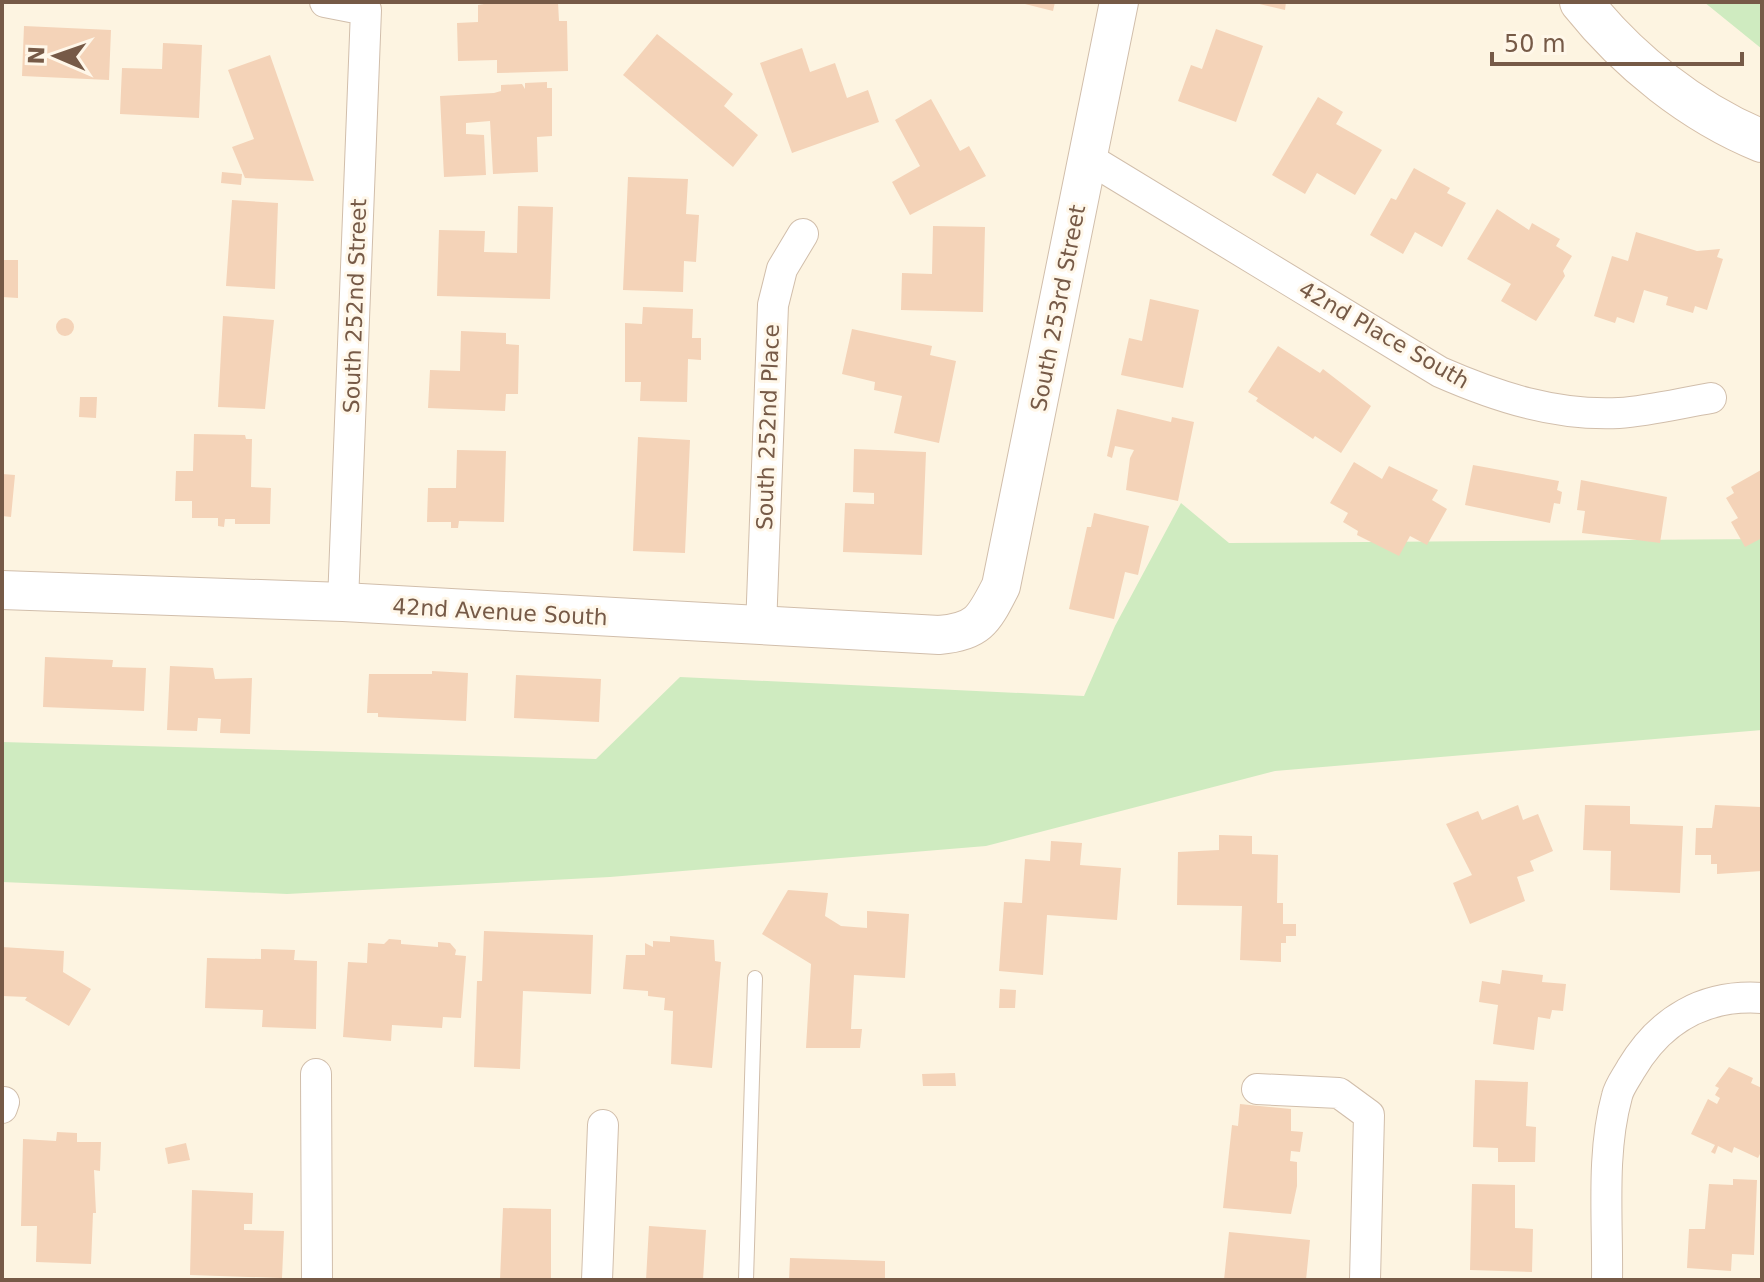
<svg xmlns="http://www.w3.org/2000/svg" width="1764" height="1282" viewBox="0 0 1764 1282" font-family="'DejaVu Sans',sans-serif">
  <rect width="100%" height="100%" fill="#fdf4e1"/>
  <path fill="#cfebc0" d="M 1704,2 L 1762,2 L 1762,49 Z
    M 1181,503 L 1229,543 L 1762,539 L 1762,730 L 1275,771 L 986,846 L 610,877 L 287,894 L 2,882 L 2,742 L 596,759 L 680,677 L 1084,696 L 1115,626 Z"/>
  <path fill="#f4d3b8" d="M 496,2 L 558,2 L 559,21 L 567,21 L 568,71 L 497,73 L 497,60 L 458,61 L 457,23 L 478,22 L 478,5 Z
    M 1017,2 L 1055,2 L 1053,11 Z
    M 1251,2 L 1286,2 L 1285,10 Z
    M 24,26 L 111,30 L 109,80 L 22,76 Z
    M 1216,29 L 1263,46 L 1236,122 L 1178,101 L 1191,65 L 1202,69 Z
    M 657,34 L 733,94 L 724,106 L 758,135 L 733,167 L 623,75 Z
    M 163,43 L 202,45 L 199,118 L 120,114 L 122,68 L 162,69 Z
    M 802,48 L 810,72 L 835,63 L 847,98 L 868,90 L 879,122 L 792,153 L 760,63 Z
    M 270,55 L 314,181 L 245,178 L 232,147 L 254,139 L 228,70 Z
    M 547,82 L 547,88 L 552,88 L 552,136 L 537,137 L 538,172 L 493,174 L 490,121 L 466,123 L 466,134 L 484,135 L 486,175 L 444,177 L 440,96 L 494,93 L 501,91 L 501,85 L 522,84 L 525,89 L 525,83 Z
    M 1318,97 L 1343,112 L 1336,124 L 1382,150 L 1355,195 L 1317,173 L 1305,194 L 1272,175 Z
    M 931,99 L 960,151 L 969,146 L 986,176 L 910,215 L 892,182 L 920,166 L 895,120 Z
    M 1414,168 L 1450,188 L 1447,193 L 1466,203 L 1442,247 L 1415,232 L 1403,254 L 1370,235 L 1391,198 L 1396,200 Z
    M 222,172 L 242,174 L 241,185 L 221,183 Z
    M 628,177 L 688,179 L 686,214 L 699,215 L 696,262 L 684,261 L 683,292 L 623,290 Z
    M 232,200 L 278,203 L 275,289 L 226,286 Z
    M 518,206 L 553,207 L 550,299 L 437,296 L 439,230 L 485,231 L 484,252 L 517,253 Z
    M 1497,209 L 1529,230 L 1532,223 L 1560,239 L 1556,246 L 1572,256 L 1563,271 L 1565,276 L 1536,321 L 1501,301 L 1511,284 L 1467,259 Z
    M 933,226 L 985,227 L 983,312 L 901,310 L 902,273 L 932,274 Z
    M 1636,232 L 1697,251 L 1720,249 L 1717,257 L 1723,259 L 1707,310 L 1695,306 L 1693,313 L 1666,305 L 1668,297 L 1644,290 L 1634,323 L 1617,317 L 1615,323 L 1594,316 L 1612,256 L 1628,261 Z
    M 2,260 L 18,260 L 18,298 L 2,297 Z
    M 1150,299 L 1199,310 L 1183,388 L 1121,375 L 1129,338 L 1142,341 Z
    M 643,307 L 693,309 L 692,338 L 701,338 L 701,360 L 688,359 L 687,402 L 640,401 L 641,382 L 625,382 L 625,323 L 642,324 Z
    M 223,316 L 274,320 L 265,409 L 218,407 Z
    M56 327a9 9 0 1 1 18 0a9 9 0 1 1-18 0Z
    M 852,329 L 932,346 L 930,355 L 956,361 L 939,443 L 894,433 L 902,396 L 874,390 L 875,382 L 842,374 Z
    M 461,331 L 506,333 L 506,344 L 519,345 L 518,394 L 506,394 L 505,411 L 428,408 L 430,370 L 460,371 Z
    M 1278,346 L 1320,373 L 1323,369 L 1371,406 L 1341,453 L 1315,436 L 1313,439 L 1256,401 L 1258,398 L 1248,392 Z
    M 80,397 L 97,397 L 96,418 L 79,417 Z
    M 1117,409 L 1171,422 L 1172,417 L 1194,422 L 1178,501 L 1126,490 L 1130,458 L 1134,450 L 1115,446 L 1112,458 L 1107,456 Z
    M 194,434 L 245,435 L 246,439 L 252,439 L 251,487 L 271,488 L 270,524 L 235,524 L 235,519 L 225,519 L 224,527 L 218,526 L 218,518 L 192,518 L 192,501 L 175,501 L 176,471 L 193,471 Z
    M 638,437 L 690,440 L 685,553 L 633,551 Z
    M 854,449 L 926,452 L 922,555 L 843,552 L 845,503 L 874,504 L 874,493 L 853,492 Z
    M 457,450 L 506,451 L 504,522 L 459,521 L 458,528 L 451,528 L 451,522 L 427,522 L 428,488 L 456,488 Z
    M 1354,462 L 1382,479 L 1389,466 L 1438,490 L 1432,500 L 1447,509 L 1427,545 L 1410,536 L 1399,556 L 1357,535 L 1358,531 L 1343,522 L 1348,513 L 1330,503 Z
    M 1473,465 L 1559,481 L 1557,490 L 1562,492 L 1560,504 L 1554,503 L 1550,523 L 1465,505 Z
    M 1761,470 L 1762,538 L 1745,547 L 1731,522 L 1738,518 L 1726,498 L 1734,493 L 1731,487 Z
    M 2,474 L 15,475 L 11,517 L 2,516 Z
    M 1581,480 L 1667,497 L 1660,543 L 1582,533 L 1585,511 L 1577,510 Z
    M 1094,513 L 1149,526 L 1138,575 L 1125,572 L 1114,619 L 1069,609 L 1087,527 L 1091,527 Z
    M 45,657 L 113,660 L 112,667 L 146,668 L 144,711 L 43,707 Z
    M 170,666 L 213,668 L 215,679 L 252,678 L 250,734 L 220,733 L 221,719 L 198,718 L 197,731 L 167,730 Z
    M 432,671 L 468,673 L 466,721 L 378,717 L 378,713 L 367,713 L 369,674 L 432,674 Z
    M 516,675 L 601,679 L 599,722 L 514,718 Z
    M 1518,805 L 1523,820 L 1538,814 L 1553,851 L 1530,861 L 1534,871 L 1517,877 L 1525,901 L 1470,924 L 1453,883 L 1472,875 L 1446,824 L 1478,811 L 1482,820 Z
    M 1585,805 L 1630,806 L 1630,824 L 1683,826 L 1680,893 L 1610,890 L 1611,851 L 1583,850 Z
    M 1715,805 L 1761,807 L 1762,871 L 1717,874 L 1717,864 L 1711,864 L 1711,855 L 1695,855 L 1696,828 L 1712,828 Z
    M 1219,835 L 1252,836 L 1252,854 L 1278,855 L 1277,903 L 1283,903 L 1283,924 L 1296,924 L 1296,936 L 1286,936 L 1286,943 L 1281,943 L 1281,962 L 1240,960 L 1242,906 L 1177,905 L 1178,852 L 1219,850 Z
    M 1051,841 L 1082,843 L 1080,865 L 1121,868 L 1117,920 L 1047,915 L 1043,975 L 999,971 L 1004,902 L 1022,903 L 1025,859 L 1050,861 Z
    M 788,890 L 828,893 L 825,916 L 841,926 L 867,928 L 867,911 L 909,914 L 905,978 L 854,975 L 851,1029 L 862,1029 L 860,1048 L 806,1048 L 811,964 L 762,934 Z
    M 484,931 L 593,935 L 591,994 L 523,991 L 520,1069 L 474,1067 L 477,981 L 482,981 Z
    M 670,936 L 714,940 L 715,961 L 721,962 L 712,1068 L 671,1064 L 673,1011 L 664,1010 L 665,998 L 648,996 L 648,991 L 623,989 L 626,955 L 645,955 L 645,943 L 653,947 L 653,941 L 670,942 Z
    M 389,939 L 401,940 L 401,944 L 438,947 L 438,942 L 450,943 L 456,950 L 455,955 L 466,956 L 461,1018 L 443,1017 L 442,1028 L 392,1025 L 391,1041 L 343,1037 L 348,962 L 367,963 L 368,943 L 384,944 Z
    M 2,947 L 64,951 L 63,972 L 91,989 L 69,1026 L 25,1000 L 27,997 L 2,996 Z
    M 261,949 L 295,950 L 294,960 L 317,961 L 316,1029 L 262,1027 L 263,1010 L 205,1008 L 207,958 L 261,959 Z
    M 1502,970 L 1543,975 L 1542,982 L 1566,984 L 1563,1011 L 1552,1010 L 1550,1019 L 1538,1017 L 1534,1050 L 1493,1044 L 1498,1005 L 1479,1002 L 1482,981 L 1500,984 Z
    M 1000,989 L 1016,990 L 1015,1008 L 999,1008 Z
    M 1729,1067 L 1753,1078 L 1751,1083 L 1762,1088 L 1762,1150 L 1758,1158 L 1734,1147 L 1732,1153 L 1718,1146 L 1715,1154 L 1711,1152 L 1715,1145 L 1691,1134 L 1708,1099 L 1717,1104 L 1720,1098 L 1715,1095 L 1719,1088 L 1715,1086 Z
    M 955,1073 L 956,1086 L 923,1086 L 922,1074 Z
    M 1475,1080 L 1528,1082 L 1526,1126 L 1536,1127 L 1535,1162 L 1498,1162 L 1498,1148 L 1473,1147 Z
    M 1240,1104 L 1291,1109 L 1291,1131 L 1303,1132 L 1300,1152 L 1291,1151 L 1290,1161 L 1297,1162 L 1297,1186 L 1291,1214 L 1223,1208 L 1232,1125 L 1238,1126 Z
    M 57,1132 L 77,1133 L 77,1142 L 101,1142 L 100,1171 L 94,1170 L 96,1213 L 93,1213 L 91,1264 L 36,1262 L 37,1226 L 21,1226 L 23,1139 L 56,1141 Z
    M 186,1143 L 190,1160 L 168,1164 L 165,1148 Z
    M 1733,1179 L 1757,1180 L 1754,1255 L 1732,1254 L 1731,1271 L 1687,1268 L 1689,1229 L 1705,1229 L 1709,1184 L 1733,1185 Z
    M 1472,1184 L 1515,1185 L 1515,1228 L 1533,1229 L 1532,1272 L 1470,1270 Z
    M 192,1190 L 253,1193 L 252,1224 L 244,1224 L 244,1230 L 284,1231 L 282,1278 L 190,1275 Z
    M 503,1208 L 551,1209 L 551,1280 L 500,1280 Z
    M 649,1226 L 706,1230 L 703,1280 L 646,1280 Z
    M 1229,1232 L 1310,1240 L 1306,1280 L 1224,1280 Z
    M 790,1258 L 885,1261 L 885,1280 L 789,1280 Z"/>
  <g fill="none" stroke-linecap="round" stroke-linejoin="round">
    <defs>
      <path id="service" d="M 746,1280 L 755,978"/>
      <path id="minor" d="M 325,2 L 366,10 L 343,602
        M 1088,158 L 1440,372 C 1497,397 1556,416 1619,413 C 1650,411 1681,403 1711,398
        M 761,628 L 773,305 L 782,269 L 803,234
        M 316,1074 L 317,1280
        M 1257,1089 L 1339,1093 L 1369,1115 L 1365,1280
        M 2,1108 L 4,1102
        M 597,1280 L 603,1125
        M 1607,1280 C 1608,1220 1601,1154 1617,1096 C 1619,1087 1626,1078 1631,1069 C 1660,1020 1704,994 1762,998"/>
      <path id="tertiary" d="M 2,590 L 343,602 L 939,635 C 979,632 984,619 1001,586 L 1119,2"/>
      <path id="secondary" d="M 1581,2 C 1628,61 1693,113 1762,141"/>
    </defs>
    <use href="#service" stroke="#d1beab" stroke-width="16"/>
    <use href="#minor" stroke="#d1beab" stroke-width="32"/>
    <use href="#tertiary" stroke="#d1beab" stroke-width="40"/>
    <use href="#secondary" stroke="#d4bea8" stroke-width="44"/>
    <use href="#service" stroke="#fff" stroke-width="14"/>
    <use href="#minor" stroke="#fff" stroke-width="30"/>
    <use href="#tertiary" stroke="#fff" stroke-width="38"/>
    <use href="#secondary" stroke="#fff" stroke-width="42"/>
  </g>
  <g text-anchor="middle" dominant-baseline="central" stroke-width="6" stroke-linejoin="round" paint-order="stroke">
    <g font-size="22" fill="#765a47" stroke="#fff7e9">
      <text transform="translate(355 306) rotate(-88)">South 252nd Street</text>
      <text transform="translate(1058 308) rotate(-79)">South 253rd Street</text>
      <text transform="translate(1384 335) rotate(30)">42nd Place South</text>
      <text transform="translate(768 427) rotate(-88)">South 252nd Place</text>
      <text transform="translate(500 612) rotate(3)">42nd Avenue South</text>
    </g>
  </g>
  <rect width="1764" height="1282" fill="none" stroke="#765a47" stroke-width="8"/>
  <g transform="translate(56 56) rotate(272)" stroke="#fff7e9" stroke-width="6" paint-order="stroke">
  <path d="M0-6L14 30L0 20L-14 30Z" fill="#765a47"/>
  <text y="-12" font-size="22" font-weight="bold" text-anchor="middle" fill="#765a47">N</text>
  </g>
  <path d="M1492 52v12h250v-12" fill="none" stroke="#765a47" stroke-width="4"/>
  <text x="1504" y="52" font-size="24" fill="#765a47" stroke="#fff7e9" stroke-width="6" paint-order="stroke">50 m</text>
</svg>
